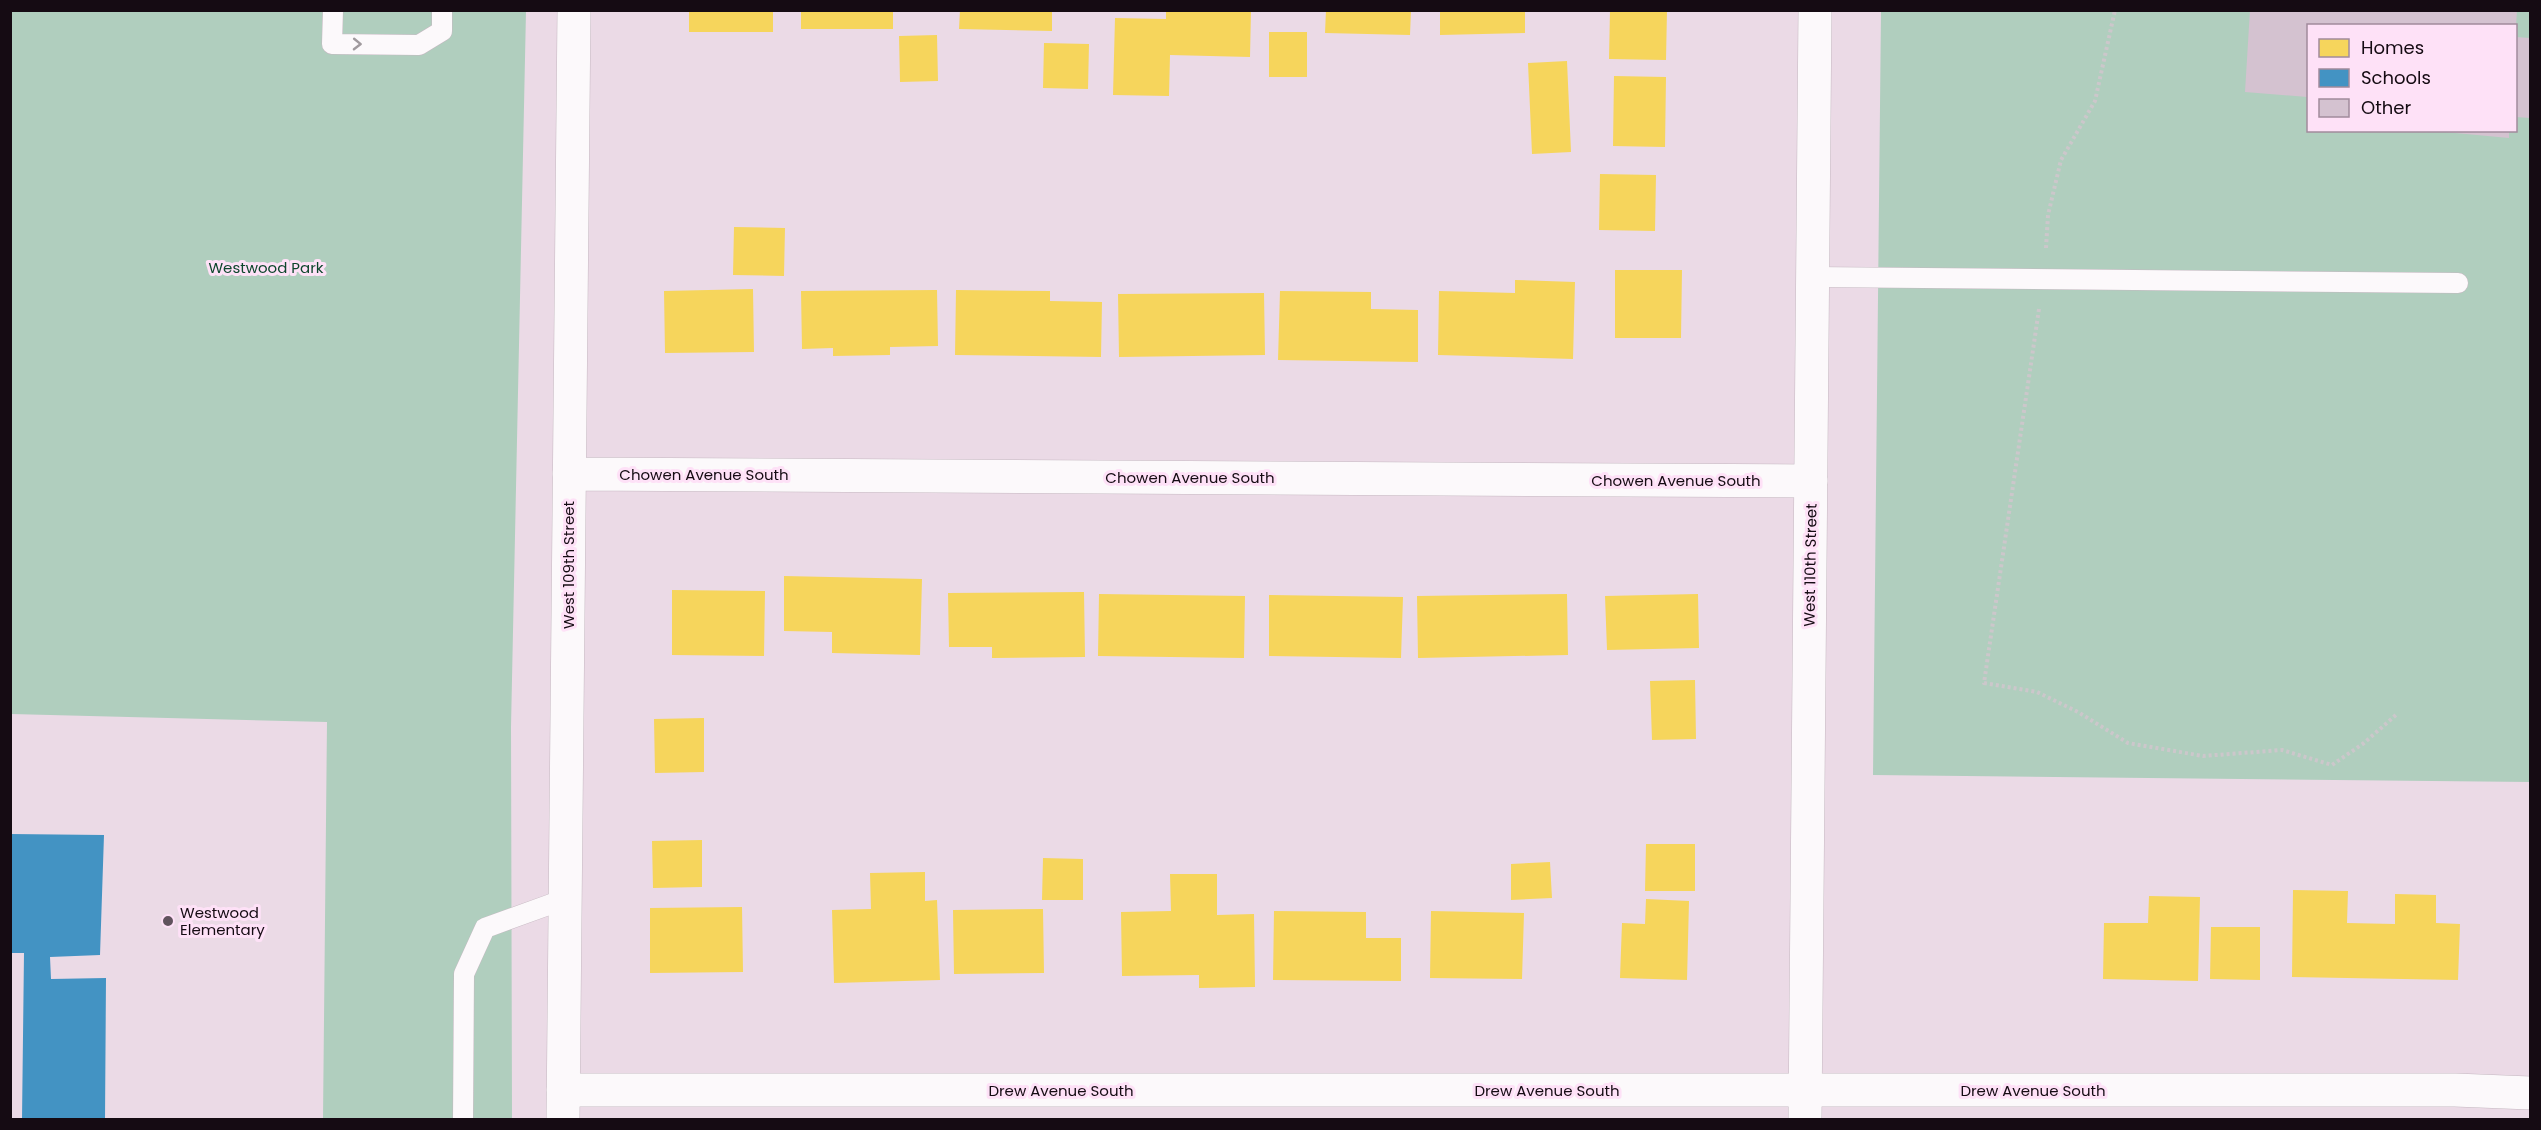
<svg xmlns="http://www.w3.org/2000/svg" width="2541" height="1130" viewBox="0 0 2541 1130" font-family="Poppins,sans-serif">
  <rect width="100%" height="100%" fill="#ebdae6"/>
  <path fill="#b0cebe" fill-rule="evenodd" d="M 11,11 L 526,11 L 511,727 L 512,1119 L 323,1119 L 327,722 L 11,714 Z
    M 1881,11 L 2530,11 L 2530,782 L 1873,775 ZM 2308,26 L 2516,26 L 2516,130 L 2308,130 Z"/>
  <path fill="#f6d55c" d="M 689,10 L 773,10 L 773,32 L 689,32 Z
    M 801,10 L 893,10 L 893,29 L 801,29 Z
    M 960,10 L 1052,10 L 1052,31 L 959,29 Z
    M 1166,10 L 1251,10 L 1250,57 L 1170,55 L 1169,96 L 1113,95 L 1115,18 L 1166,19 Z
    M 1326,10 L 1411,10 L 1410,35 L 1325,33 Z
    M 1440,10 L 1525,10 L 1525,33 L 1440,35 Z
    M 1610,10 L 1667,10 L 1666,60 L 1609,59 Z
    M 1269,32 L 1307,32 L 1307,77 L 1269,77 Z
    M 937,35 L 938,81 L 900,82 L 899,36 Z
    M 1044,43 L 1089,44 L 1088,89 L 1043,88 Z
    M 1567,61 L 1571,152 L 1532,154 L 1528,63 Z
    M 1614,76 L 1666,77 L 1665,147 L 1613,146 Z
    M 1600,174 L 1656,175 L 1655,231 L 1599,230 Z
    M 734,227 L 785,228 L 784,276 L 733,275 Z
    M 1615,270 L 1682,270 L 1681,338 L 1615,338 Z
    M 1515,280 L 1575,282 L 1573,359 L 1438,355 L 1439,291 L 1515,293 Z
    M 753,289 L 754,352 L 665,353 L 664,291 Z
    M 937,290 L 938,346 L 890,347 L 890,355 L 833,356 L 833,348 L 802,349 L 801,291 Z
    M 956,290 L 1050,291 L 1050,301 L 1102,302 L 1101,357 L 955,355 Z
    M 1280,291 L 1371,292 L 1371,309 L 1418,310 L 1418,362 L 1278,360 Z
    M 1264,293 L 1265,355 L 1119,357 L 1118,294 Z
    M 784,576 L 922,579 L 920,655 L 832,653 L 832,632 L 784,631 Z
    M 672,590 L 765,591 L 764,656 L 672,655 Z
    M 1084,592 L 1085,657 L 992,658 L 992,647 L 949,647 L 948,593 Z
    M 1099,594 L 1245,596 L 1244,658 L 1098,656 Z
    M 1567,594 L 1568,655 L 1418,658 L 1417,596 Z
    M 1698,594 L 1699,648 L 1607,650 L 1605,596 Z
    M 1269,595 L 1403,597 L 1401,658 L 1269,656 Z
    M 1695,680 L 1696,739 L 1652,740 L 1650,681 Z
    M 704,718 L 704,772 L 655,773 L 654,719 Z
    M 702,840 L 702,887 L 653,888 L 652,841 Z
    M 1646,844 L 1695,844 L 1695,891 L 1645,891 Z
    M 1043,858 L 1083,859 L 1083,900 L 1042,900 Z
    M 1550,862 L 1552,898 L 1511,900 L 1511,864 Z
    M 925,872 L 925,901 L 937,900 L 940,980 L 834,983 L 832,910 L 871,909 L 870,873 Z
    M 1170,874 L 1217,874 L 1217,915 L 1254,914 L 1255,987 L 1199,988 L 1199,975 L 1122,976 L 1121,912 L 1171,911 Z
    M 2293,890 L 2348,891 L 2347,923 L 2395,924 L 2395,894 L 2436,895 L 2436,923 L 2460,924 L 2458,980 L 2292,977 Z
    M 2149,896 L 2200,897 L 2198,981 L 2103,979 L 2104,923 L 2148,923 Z
    M 1646,899 L 1689,901 L 1687,980 L 1620,978 L 1622,923 L 1645,924 Z
    M 742,907 L 743,972 L 650,973 L 650,908 Z
    M 1043,909 L 1044,973 L 954,974 L 953,910 Z
    M 1274,911 L 1366,912 L 1366,938 L 1401,938 L 1401,981 L 1273,980 Z
    M 1431,911 L 1524,913 L 1522,979 L 1430,978 Z
    M 2211,927 L 2260,927 L 2260,980 L 2210,979 Z"/>
  <path fill="#4393c3" d="M 10,834 L 104,835 L 100,955 L 50,957 L 51,979 L 106,978 L 105,1120 L 22,1120 L 24,953 L 10,953 Z"/>
  <path fill="#d4c2d0" d="M 2250,10 L 2517,10 L 2516,26 L 2308,26 L 2308,97 L 2245,92 Z
    M 2516,37 L 2530,38 L 2530,118 L 2516,117 Z
    M 2423,130 L 2509,130 L 2509,138 Z"/>
  <g fill="none" stroke-linecap="round" stroke-linejoin="round">
    <defs>
      <path id="service" d="M 333,10 L 332,44 L 419,45 L 442,31 L 442,10
        M 1812,277 L 2458,283
        M 463,1120 L 464,974 L 485,928 L 565,899"/>
      <path id="minor" d="M 569,474 L 1811,481
        M 563,1090 L 2455,1090 L 2530,1093
        M 563,1120 L 574,10"/>
      <path id="tertiary" d="M 1805,1120 L 1815,10"/>
    </defs>
    <use href="#service" stroke="#c5b8c1" stroke-width="21"/>
    <use href="#minor" stroke="#c5b8c1" stroke-width="34"/>
    <use href="#tertiary" stroke="#c5b8c1" stroke-width="34"/>
    <path stroke="#ccc7cb" stroke-width="4" stroke-dasharray="3 3" stroke-linecap="butt" d="M 2046,248 L 2048,215 L 2061,160 L 2095,101 L 2115,10
      M 2039,309 L 1984,683 L 2037,692 L 2078,712 L 2128,743 L 2203,756 L 2282,750 L 2332,765 L 2364,743 L 2397,714"/>
    <use href="#service" stroke="#fcf9fb" stroke-width="20"/>
    <use href="#minor" stroke="#fcf9fb" stroke-width="33"/>
    <use href="#tertiary" stroke="#fcf9fb" stroke-width="33"/>
  </g>
  <defs><path id="oneway-chevron" d="M-2-3.5L2.5 0L-2 3.5" fill="none" stroke-width="1.6" stroke-linecap="round" stroke-linejoin="round" transform="scale(1.5)"/></defs>
  <use stroke="#a09a9e" href="#oneway-chevron" transform="translate(357 44) rotate(1)"/>
  <circle fill="#60535d" stroke="#fee1f7" stroke-width="2" cx="168" cy="921" r="6"/>
  <g text-anchor="middle" dominant-baseline="central" stroke-width="6" stroke-linejoin="round" paint-order="stroke">
    <g font-size="15" fill="#0d462c" stroke="#fee1f7">
      <text x="266" y="267">Westwood Park</text>
    </g>
    <g font-size="15" fill="#150b13" stroke="#fee1f7">
      <text x="704" y="474">Chowen Avenue South</text>
      <text x="1190" y="477">Chowen Avenue South</text>
      <text x="1676" y="480">Chowen Avenue South</text>
      <text transform="translate(568 565) rotate(-90)">West 109th Street</text>
      <text transform="translate(1810 565) rotate(-89)">West 110th Street</text>
      <text x="1061" y="1090">Drew Avenue South</text>
      <text x="1547" y="1090">Drew Avenue South</text>
      <text x="2033" y="1090">Drew Avenue South</text>
    </g>
    <g font-size="15" fill="#150b13" stroke="#fee1f7" text-anchor="start">
      <text x="180" y="912">Westwood<tspan x="180" dy="17">Elementary</tspan></text>
    </g>
  </g>
  <rect width="2541" height="1130" fill="none" stroke="#150b13" stroke-width="24"/>
  <rect x="2307" y="24" width="210" height="108" fill="#fee1f7" stroke="#a18b9c" stroke-width="1.5"/>
  <rect x="2319" y="39" width="30" height="18" fill="#f6d55c" stroke="#a18b9c" stroke-width="1.5"/>
  <text x="2361" y="54" font-size="18" fill="#150b13">Homes</text>
  <rect x="2319" y="69" width="30" height="18" fill="#4393c3" stroke="#a18b9c" stroke-width="1.5"/>
  <text x="2361" y="84" font-size="18" fill="#150b13">Schools</text>
  <rect x="2319" y="99" width="30" height="18" fill="#d4c2d0" stroke="#a18b9c" stroke-width="1.5"/>
  <text x="2361" y="114" font-size="18" fill="#150b13">Other</text>
</svg>
